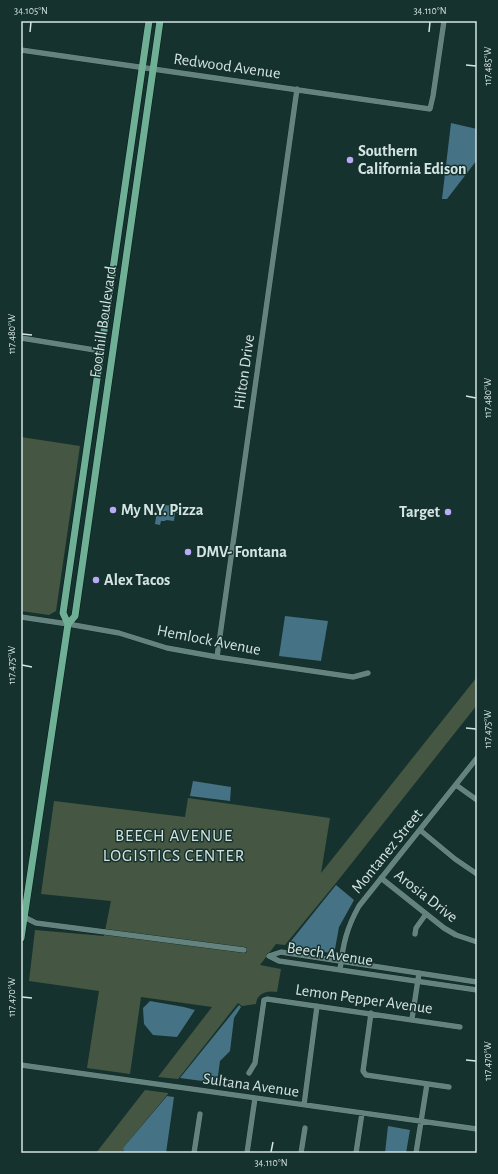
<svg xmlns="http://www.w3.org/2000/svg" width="498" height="1174" viewBox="0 0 498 1174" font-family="'Alegreya Sans',sans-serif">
  <rect width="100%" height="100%" fill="#16322e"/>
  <path fill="#455743" d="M 21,437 L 80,446 L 56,611 L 49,615 L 21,611 Z
    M 477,677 L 477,705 L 336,883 L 285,945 L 276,944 L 260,965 L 281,969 L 277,992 C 267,990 257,993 256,1004 L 242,1006 L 238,1003 L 178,1079 L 158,1077 L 212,1007 L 141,997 L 130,1074 L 87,1068 L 99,991 L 29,981 L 35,930 L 104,936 L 111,901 L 41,894 L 54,801 L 185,817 L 188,798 L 330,818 L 321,873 Z
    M 145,1090 L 168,1093 L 168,1094 L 123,1148 L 124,1153 L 96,1153 Z"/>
  <path fill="#467286" d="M 451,123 L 477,129 L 477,160 L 447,199 L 442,199 Z
    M 158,504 L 180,507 L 180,513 L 175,513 L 174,521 L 166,520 L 165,521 L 161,521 L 160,525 L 155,524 Z
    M 285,616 L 328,621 L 321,661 L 279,656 Z
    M 193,781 L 231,787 L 230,801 L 190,796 Z
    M 336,885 L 354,900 L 339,927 L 335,949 L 331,953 L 287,946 Z
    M 150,1001 L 184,1007 L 195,1010 L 177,1037 L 153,1035 L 144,1024 L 143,1008 Z
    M 239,1005 L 241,1007 L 234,1018 L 230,1051 L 220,1061 L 217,1083 L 180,1078 Z
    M 167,1096 L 174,1097 L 166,1153 L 124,1153 L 123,1148 Z
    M 388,1126 L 410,1130 L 406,1153 L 385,1153 Z"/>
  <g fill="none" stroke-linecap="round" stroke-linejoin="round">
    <defs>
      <path id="minor" d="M 21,50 L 430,109 L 433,96 L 444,21
        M 21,338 L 101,351
        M 21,617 L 68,624 L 119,633 L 167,648 L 217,657 L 353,677 L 368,673
        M 217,657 L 297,89
        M 456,785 L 477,800
        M 420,830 L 455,859 L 477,874
        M 381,878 L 444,928 L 456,935 L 477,942
        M 24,917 L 36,923 L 244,950
        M 415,934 L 416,928 L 426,914
        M 269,956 L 279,961 L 477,990
        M 269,956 L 281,952 L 477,982
        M 340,970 C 343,945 346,929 359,906 L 477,758
        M 371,1013 L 363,1071 L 366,1075 L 449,1087
        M 412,1019 L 419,973
        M 21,1065 L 477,1129
        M 249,1073 L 255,1063 L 264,1000 L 267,999 L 460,1027
        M 304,1105 L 317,1006
        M 194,1153 L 200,1114
        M 247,1153 L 255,1098
        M 301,1153 L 305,1128
        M 356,1153 L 362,1113
        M 416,1153 L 427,1084"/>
      <path id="major" d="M 68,624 L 63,613 L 149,21
        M 21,938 L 68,624 L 75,616 L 160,21"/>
    </defs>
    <use href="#minor" stroke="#001916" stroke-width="6"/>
    <use href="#major" stroke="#001916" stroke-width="8"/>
    <use href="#minor" stroke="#64827e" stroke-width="5.5"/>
    <use href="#major" stroke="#6eaf96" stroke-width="7"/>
  </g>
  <path fill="none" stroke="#d4e4e2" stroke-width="1.5" d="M 30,32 L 31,22M 429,32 L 430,22M 466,65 L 476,66M 22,334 L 32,335M 466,396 L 476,398M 22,665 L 32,667M 466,728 L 476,729M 22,997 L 32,998M 466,1060 L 476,1061M 271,1152 L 273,1142"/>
  <g fill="#baaaf7" stroke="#16322e" stroke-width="1.5">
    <circle cx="350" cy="160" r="4"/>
    <circle cx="113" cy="510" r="4"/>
    <circle cx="448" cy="512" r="4"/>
    <circle cx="188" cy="552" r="4"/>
    <circle cx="96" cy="580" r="4"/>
  </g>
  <g text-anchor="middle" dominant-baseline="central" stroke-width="3" stroke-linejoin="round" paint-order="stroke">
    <g font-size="16" fill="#d4e4e2" stroke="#16322e">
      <text transform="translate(227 66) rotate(8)">Redwood Avenue</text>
      <text transform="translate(103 322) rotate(-82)">Foothill Boulevard</text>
      <text transform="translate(244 372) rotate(-82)">Hilton Drive</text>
      <text transform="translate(209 640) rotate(11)">Hemlock Avenue</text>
      <text transform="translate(387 851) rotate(-51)">Montanez Street</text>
      <text transform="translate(426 896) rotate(38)">Arosia Drive</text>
      <text transform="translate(330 954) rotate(9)">Beech Avenue</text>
      <text transform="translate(364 999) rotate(8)">Lemon Pepper Avenue</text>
      <text transform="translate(251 1085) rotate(8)">Sultana Avenue</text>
    </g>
    <g font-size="16" font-weight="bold" fill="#d4e4e2" stroke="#16322e" text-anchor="start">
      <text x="358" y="151">Southern<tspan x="358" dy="18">California Edison</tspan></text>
      <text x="121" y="510">My N.Y. Pizza</text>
      <text x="440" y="512" text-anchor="end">Target</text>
      <text x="196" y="552">DMV- Fontana</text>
      <text x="104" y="580">Alex Tacos</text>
    </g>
    <g font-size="17" letter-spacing="1" fill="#d4e4e2" stroke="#16322e">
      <text x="174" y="835">BEECH AVENUE<tspan x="174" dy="20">LOGISTICS CENTER</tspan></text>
    </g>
  </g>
  <rect width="498" height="1174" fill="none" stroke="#16322e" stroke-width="44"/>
  <rect x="22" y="22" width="454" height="1130" fill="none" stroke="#d4e4e2" stroke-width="1.5"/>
  <g font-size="10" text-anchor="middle" fill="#d4e4e2">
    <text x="31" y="14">34.105°N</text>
    <text x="430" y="14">34.110°N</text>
    <text transform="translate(487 66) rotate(-90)" y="4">117.485°W</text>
    <text transform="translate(11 334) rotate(-90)" y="4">117.480°W</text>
    <text transform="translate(487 398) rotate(-90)" y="4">117.480°W</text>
    <text transform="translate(11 665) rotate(-90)" y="4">117.475°W</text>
    <text transform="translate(487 729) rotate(-90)" y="4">117.475°W</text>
    <text transform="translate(11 997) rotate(-90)" y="4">117.470°W</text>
    <text transform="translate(487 1061) rotate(-90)" y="4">117.470°W</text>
    <text x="271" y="1166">34.110°N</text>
  </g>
</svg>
